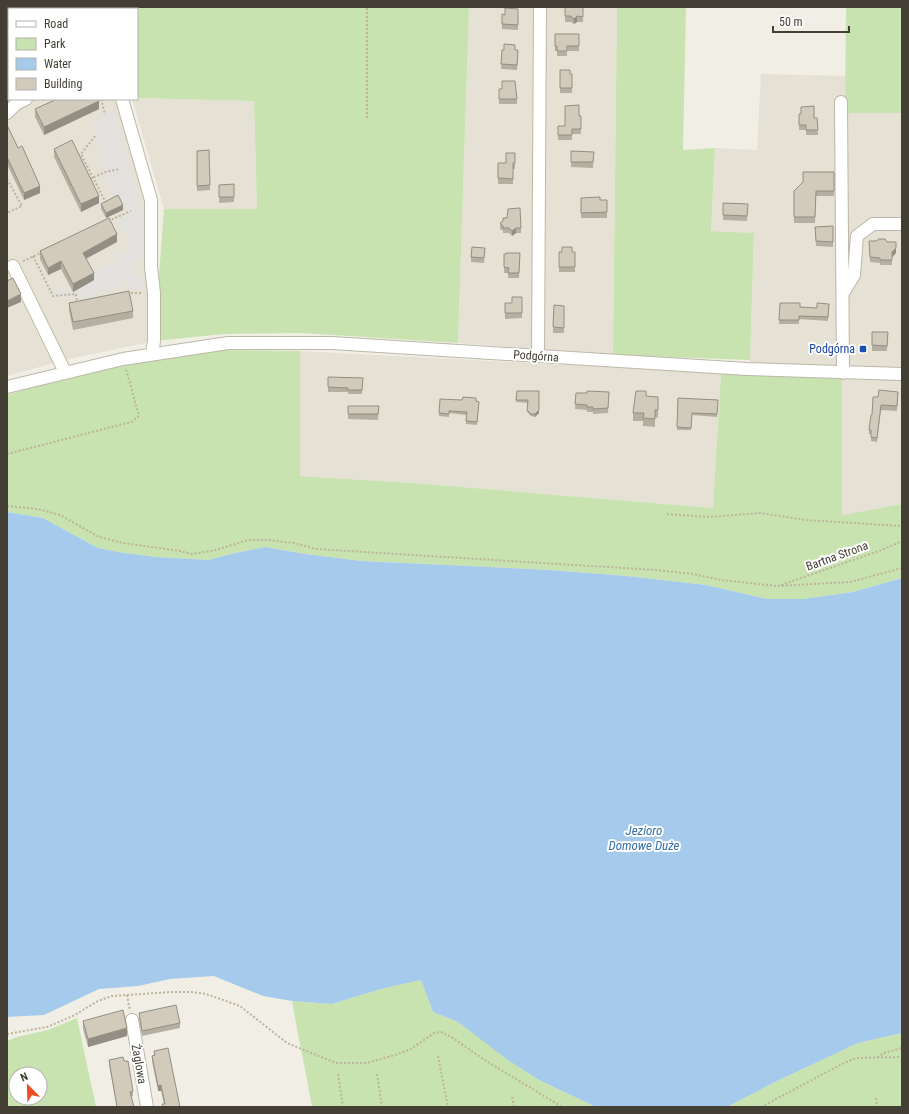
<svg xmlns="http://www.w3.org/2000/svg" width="909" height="1114" viewBox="0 0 909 1114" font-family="'Roboto Condensed',sans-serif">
  <rect width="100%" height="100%" fill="#f1efe5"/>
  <path fill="#e5e1d4" d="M 7,7 L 29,7 L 30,9 L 9,9 L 9,99 L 116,99 L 141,165 L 151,200 L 154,341 L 65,360 L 7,376 Z
    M 469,7 L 617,7 L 613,355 L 458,343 Z
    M 761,74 L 846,76 L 845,113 L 902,113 L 902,504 L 842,515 L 842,379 L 753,374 L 750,360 L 754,233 L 711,231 L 715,148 L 757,150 Z
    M 137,98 L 254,101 L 257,209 L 164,209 L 132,99 L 137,99 Z
    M 300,351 L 721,373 L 713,508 L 413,483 L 300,476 Z"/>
  <path fill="#c9e3b0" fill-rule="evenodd" d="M 112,7 L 469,7 L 458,343 L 302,333 L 225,334 L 154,341 L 164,209 L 257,209 L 254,101 L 137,98 L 137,9 L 112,9 Z
    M 617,7 L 686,7 L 683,150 L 715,148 L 711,231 L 754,233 L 750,360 L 613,355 Z
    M 846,7 L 902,7 L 902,113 L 845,113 Z
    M 224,350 L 300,351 L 300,476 L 413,483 L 713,508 L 721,373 L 842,379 L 842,515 L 902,504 L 902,578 L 853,592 L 803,599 L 767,599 L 706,585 L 627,576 L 550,570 L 362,561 L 305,554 L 265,547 L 235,553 L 208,560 L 156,557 L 124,553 L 98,548 L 43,518 L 7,512 L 7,395 L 92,368 L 157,357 Z
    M 421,980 L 433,1012 L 458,1022 L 539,1080 L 596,1107 L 312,1107 C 306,1072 298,1037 292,1001 L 332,1004 L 381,989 Z
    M 77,1018 L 96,1107 L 7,1107 L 7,1041 L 17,1037 L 48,1030 ZM 16,1074 L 40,1074 L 40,1098 L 16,1098 Z
    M 902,1033 L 902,1107 L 727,1107 L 777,1081 L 858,1043 Z"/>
  <path fill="#e2e1dd" d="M 114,108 L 143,215 L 144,258 L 134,259 L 136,277 L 143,277 L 144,289 L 128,290 L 126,277 L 120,277 L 124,284 L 109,291 L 107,288 L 75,301 L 73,296 L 53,300 L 52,290 L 64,284 L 69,293 L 73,292 L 89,271 L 120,260 L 119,254 L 127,252 L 127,231 L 121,233 L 115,222 L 126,217 L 118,201 L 112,200 L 91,124 L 100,121 L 97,112 Z"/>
  <path fill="#a5caeb" d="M 7,512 L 43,518 L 98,548 L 124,553 L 156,557 L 208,560 L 235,553 L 265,547 L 305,554 L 362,561 L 550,570 L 627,576 L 706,585 L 767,599 L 803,599 L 853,592 L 902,578 L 902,1033 L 858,1043 L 777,1081 L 727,1107 L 596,1107 L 539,1080 L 508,1060 L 458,1022 L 433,1012 L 421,980 L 381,989 L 332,1004 L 292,1001 L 263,996 L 214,976 L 170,979 L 138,986 L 99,989 L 44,1015 L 7,1017 Z"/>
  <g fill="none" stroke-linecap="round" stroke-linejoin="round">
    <defs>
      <path id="minor" d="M 102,9 L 102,7
        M 7,54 L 9,53
        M 7,75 L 9,74
        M 7,83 L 9,87
        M 122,99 L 151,200 L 151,267 L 154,293 L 154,341 L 152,354
        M 841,102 L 843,373
        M 7,113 L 17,103 L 26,99
        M 13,266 L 65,372
        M 843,293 L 854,275 L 857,236 L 873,224 L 902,224
        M 538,356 L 540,7
        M 7,387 L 123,359 L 228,343 L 332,343 L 747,369 L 902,374
        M 132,1020 L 147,1107"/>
    </defs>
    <use href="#minor" stroke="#bcb7a9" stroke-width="14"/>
    <path stroke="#bdb39b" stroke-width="2" stroke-dasharray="2 2" stroke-linecap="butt" d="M 101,99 L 105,115
      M 367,118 L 367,7
      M 95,136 L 81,154 L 106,203
      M 7,179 L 22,206 L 7,213
      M 90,179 L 105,172 L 120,169
      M 108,221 L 131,211
      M 33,256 L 53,296 L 76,294 L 77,303
      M 23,261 L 41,253
      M 127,293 L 143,293
      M 7,454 L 131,422 L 139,416 L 126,369
      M 7,506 L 38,509 L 60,515 L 99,537 L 123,543 L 180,551 L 192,554 L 216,550 L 248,540 L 268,540 L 294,543 L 316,549 L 656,570 L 693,574 L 721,580 L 777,586 L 850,582 L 902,568
      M 667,514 L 709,517 L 760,513 L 806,520 L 902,526
      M 781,585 L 879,551 L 902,541
      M 127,995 L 130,1011
      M 7,1034 L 47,1027 L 73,1016 L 98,1001 L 112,996 L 171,992 L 192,992 L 206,994 L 240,1006 L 287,1043 L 336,1063 L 367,1063 L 395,1055 L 411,1049 L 434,1033 L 441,1032 L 453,1038 L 483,1059 L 562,1107
      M 438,1056 L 448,1107
      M 877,1057 L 884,1053 L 902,1048
      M 338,1074 L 343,1107
      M 377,1074 L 382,1107
      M 512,1097 L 514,1107
      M 876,1098 L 877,1107
      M 761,1107 L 842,1064 L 856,1058 L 902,1057"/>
    <use href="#minor" stroke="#fff" stroke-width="12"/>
  </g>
  <path fill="#b5afa1" d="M 565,7 L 583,7 L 583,22 L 577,22 L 574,24 L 571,22 L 565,22 Z
    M 518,9 L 518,30 L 502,29 L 502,14 L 505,15 Z
    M 555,34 L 579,34 L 579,51 L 567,51 L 567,56 L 557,56 L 557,51 L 555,51 Z
    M 502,50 L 518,50 L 517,70 L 501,69 Z
    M 9,56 L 9,67 L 7,67 L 7,57 Z
    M 560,70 L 570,74 L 572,74 L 572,93 L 560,93 Z
    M 499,89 L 517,99 L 517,104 L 499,104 Z
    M 35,109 L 99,109 L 44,135 L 35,117 Z
    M 799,114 L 814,118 L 817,118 L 818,135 L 806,135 L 806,130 L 799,130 Z
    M 579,116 L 581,116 L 581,134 L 572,134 L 572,140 L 558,140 L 558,126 L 565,126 Z
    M 7,125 L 40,193 L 24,200 L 7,164 Z
    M 54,149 L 99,203 L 81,212 L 54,157 Z
    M 209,150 L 210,190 L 197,191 L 197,151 Z
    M 571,151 L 594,152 L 593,168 L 571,167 Z
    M 515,153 L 515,169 L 513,169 L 513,184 L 498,184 L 498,163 L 506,163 Z
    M 834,172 L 834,196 L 816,196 L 815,223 L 794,223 L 794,191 Z
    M 234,184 L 234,202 L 219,203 L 219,185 Z
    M 581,198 L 600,200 L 607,200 L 607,218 L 581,218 Z
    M 723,203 L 748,204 L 747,221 L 723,220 Z
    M 101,204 L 123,210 L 106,218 L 101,209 Z
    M 500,223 L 521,228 L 521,233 L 516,233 L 512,236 L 509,233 L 503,233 L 503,231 L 500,229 Z
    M 815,227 L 833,242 L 833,247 L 816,246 Z
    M 869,241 L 896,253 L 892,257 L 892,265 L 880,265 L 880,263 L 870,262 Z
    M 117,242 L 86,259 L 94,280 L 73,292 L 61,269 L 48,275 L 40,259 L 40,251 Z
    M 485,248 L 484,263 L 471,262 L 471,257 Z
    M 559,252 L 575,252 L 575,272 L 559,272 Z
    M 520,253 L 519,278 L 508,278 L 508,273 L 504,273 L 504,254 Z
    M 522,297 L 522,318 L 505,319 L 505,303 L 512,303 Z
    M 69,303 L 133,311 L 133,318 L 73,330 L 69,310 Z
    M 780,303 L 800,307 L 817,308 L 829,304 L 828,321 L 799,319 L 799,324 L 779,324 Z
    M 554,305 L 564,306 L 564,333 L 553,333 Z
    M 872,332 L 888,332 L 887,351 L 872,351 Z
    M 328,377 L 363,378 L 362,394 L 348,394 L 348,392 L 328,392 Z
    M 517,391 L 539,391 L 539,413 L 535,417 L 531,416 L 527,412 L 528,403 L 516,402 Z
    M 609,392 L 608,413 L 593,414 L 593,412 L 587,412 L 587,410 L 575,409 L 576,393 L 587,393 Z
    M 646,396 L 658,405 L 658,418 L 655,417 L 655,427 L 643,426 L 643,421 L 633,421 L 633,413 Z
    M 898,396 L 897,411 L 881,410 L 877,442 L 871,441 L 871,434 L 869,434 L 869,430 L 872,415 L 878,397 Z
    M 678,398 L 718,400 L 717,417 L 692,415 L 691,430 L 677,430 Z
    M 476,401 L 479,402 L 477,425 L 466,424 L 466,415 L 449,413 L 449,417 L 439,416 L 439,413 Z
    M 348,406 L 379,406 L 378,420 L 348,419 Z
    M 139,1013 L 180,1023 L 180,1028 L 142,1036 L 139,1018 Z
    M 83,1021 L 127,1036 L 88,1047 L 83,1029 Z
    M 154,1051 L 180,1107 L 162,1107 L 162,1104 L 164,1104 L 161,1091 L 158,1091 L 152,1061 L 152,1056 L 154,1055 Z
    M 109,1060 L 124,1061 L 133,1091 L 133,1096 L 131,1097 L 134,1107 L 117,1107 L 109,1065 Z"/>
  <path fill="#938e83" d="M 577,16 L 577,22 L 574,24 L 574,19 Z
    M 99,101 L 99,109 L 44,135 L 44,127 Z
    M 40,186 L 40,193 L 24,200 L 24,193 Z
    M 99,196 L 99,203 L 81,212 L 81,204 Z
    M 123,205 L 123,210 L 106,218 L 106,213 Z
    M 516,228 L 516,233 L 512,236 L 512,231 Z
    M 117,234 L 117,242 L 83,260 L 83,253 Z
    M 896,242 L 896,253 L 892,257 L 892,252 Z
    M 61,261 L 61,269 L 48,275 L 48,268 Z
    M 94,273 L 94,280 L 73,292 L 73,284 Z
    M 21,294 L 21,302 L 7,308 L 7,301 Z
    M 539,394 L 539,413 L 535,417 L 535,414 Z
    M 127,1028 L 127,1036 L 88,1047 L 88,1039 Z
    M 161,1085 L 161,1091 L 158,1091 L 158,1086 Z"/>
  <path fill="#d2cbbb" stroke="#938e83" d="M 565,7 L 583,7 L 583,17 L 577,16 L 574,19 L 571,16 L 565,16 Z
    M 505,8 L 518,9 L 518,25 L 502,24 L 502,14 L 505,15 Z
    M 555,34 L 579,34 L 579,46 L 567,46 L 567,51 L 557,51 L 557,46 L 555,46 Z
    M 504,44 L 515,45 L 515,50 L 518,50 L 517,65 L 501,64 L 502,50 L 504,50 Z
    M 560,70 L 570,70 L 570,74 L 572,74 L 572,88 L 560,88 Z
    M 502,81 L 515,81 L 517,99 L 499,99 L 499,89 L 502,89 Z
    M 57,99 L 98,99 L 99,101 L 44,127 L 35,109 Z
    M 579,105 L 579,116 L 581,116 L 581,129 L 572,129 L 572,135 L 558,135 L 558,126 L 565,126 L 565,106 Z
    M 814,106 L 814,118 L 817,118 L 818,130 L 806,130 L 806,125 L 799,125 L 799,114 L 801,114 L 801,107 Z
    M 7,125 L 18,148 L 22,146 L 40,186 L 24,193 L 7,157 Z
    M 72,140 L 99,196 L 81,204 L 54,149 Z
    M 209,150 L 210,185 L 197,186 L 197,151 Z
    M 571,151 L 594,152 L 593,162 L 571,162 Z
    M 506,153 L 515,153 L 515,163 L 513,163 L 513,179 L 498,178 L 498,163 L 506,163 Z
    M 803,172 L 834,172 L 834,191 L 816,191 L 815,217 L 794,217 L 794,191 L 803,182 Z
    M 234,184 L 234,197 L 219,197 L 219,185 Z
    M 118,195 L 123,205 L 106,213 L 101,204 Z
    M 600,197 L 600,200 L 607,200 L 607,212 L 581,213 L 581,198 Z
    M 723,203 L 748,204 L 747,216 L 723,215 Z
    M 520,208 L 521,228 L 516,228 L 512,231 L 509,228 L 503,228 L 503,226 L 500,223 L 503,221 L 503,218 L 507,218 L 508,209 Z
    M 109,218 L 117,234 L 83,253 L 94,273 L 73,284 L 61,261 L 48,268 L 40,251 Z
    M 833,226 L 833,242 L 816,241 L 815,227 Z
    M 879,239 L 885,239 L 887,242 L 896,242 L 896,248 L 892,252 L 892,260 L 880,260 L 880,258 L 870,257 L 869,241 L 876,241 Z
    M 472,247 L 485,248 L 484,258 L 471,257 Z
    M 562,247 L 572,247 L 572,252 L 575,252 L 575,267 L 559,267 L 559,252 L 562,252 Z
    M 506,253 L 520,253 L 519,273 L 508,273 L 509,268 L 504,267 L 504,254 L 506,254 Z
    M 13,278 L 21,294 L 7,301 L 7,281 Z
    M 129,291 L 133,311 L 73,322 L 69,303 Z
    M 512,297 L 522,297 L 522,313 L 505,313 L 505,303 L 512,303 Z
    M 780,303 L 800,303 L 800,307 L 817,308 L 817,303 L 829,304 L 828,317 L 799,316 L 799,320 L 779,320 Z
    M 554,305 L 564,306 L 564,328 L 553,327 Z
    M 872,332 L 888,332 L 887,346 L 872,345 Z
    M 328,377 L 363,378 L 362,390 L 348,390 L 348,388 L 328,387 Z
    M 879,390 L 898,392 L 897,406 L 881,405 L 877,438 L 871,437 L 871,430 L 869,430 L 871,415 L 872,415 L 873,397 L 878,397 Z
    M 517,391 L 539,391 L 539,410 L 535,414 L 531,414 L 527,410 L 528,400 L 516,400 Z
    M 587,391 L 609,392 L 608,408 L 593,409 L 593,407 L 587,407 L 587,405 L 575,404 L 576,393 L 587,393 Z
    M 636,391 L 646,391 L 646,396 L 658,397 L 658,410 L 655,410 L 655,419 L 643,418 L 644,413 L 633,413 Z
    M 463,397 L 476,398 L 476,401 L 479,402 L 477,422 L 466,421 L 467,412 L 449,411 L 449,414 L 439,413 L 440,399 L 462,400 Z
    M 678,398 L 718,400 L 717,414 L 692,413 L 691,428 L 677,427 Z
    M 348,406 L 379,406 L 378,414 L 348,414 Z
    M 176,1005 L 180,1023 L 142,1031 L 139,1013 Z
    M 123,1010 L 127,1028 L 88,1039 L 83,1021 Z
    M 168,1048 L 178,1097 L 180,1107 L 163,1107 L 162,1104 L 165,1104 L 161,1085 L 158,1086 L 152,1056 L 155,1055 L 154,1051 Z
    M 123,1057 L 124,1061 L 128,1061 L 133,1091 L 130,1092 L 134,1107 L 117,1107 L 109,1060 Z"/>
  <rect fill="#1a4fb4" stroke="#fff" stroke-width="1.5" x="859" y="345" width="8" height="8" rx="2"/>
  <g text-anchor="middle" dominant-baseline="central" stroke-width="4" stroke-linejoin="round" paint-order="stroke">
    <g font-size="12" fill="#164399" stroke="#fff" text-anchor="end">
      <text x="855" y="349">Podgórna</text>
    </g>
    <g font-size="12" fill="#433f35" stroke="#fff">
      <text transform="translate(536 356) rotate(4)">Podgórna</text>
      <text transform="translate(837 556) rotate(-20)">Bartna Strona</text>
      <text transform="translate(139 1064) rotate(80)">Żaglowa</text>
    </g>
    <g font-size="13" font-style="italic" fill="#3670a8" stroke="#fff">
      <text x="644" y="830">Jezioro<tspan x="644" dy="15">Domowe Duże</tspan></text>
    </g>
  </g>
  <rect width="909" height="1114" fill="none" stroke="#433f35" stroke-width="16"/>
  <rect x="8" y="8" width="130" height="92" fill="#ffffff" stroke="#b4b2ae"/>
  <rect x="16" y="21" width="20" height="6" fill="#ffffff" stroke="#b4b2ae"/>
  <text x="44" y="28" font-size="12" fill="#433f35">Road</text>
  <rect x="16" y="38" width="20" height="12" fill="#c9e3b0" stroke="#b4b2ae"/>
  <text x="44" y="48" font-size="12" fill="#433f35">Park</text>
  <rect x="16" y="58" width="20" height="12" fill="#a5caeb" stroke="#b4b2ae"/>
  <text x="44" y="68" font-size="12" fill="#433f35">Water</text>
  <rect x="16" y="78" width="20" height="12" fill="#d2cbbb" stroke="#b4b2ae"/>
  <text x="44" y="88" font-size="12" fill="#433f35">Building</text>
  <g transform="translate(28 1086) rotate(337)"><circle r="19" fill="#ffffff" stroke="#b4b2ae"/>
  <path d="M0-3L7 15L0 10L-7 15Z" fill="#ec4d22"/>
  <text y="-6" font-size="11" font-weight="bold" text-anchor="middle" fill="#433f35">N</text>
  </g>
  <path d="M773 26v6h76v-6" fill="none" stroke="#433f35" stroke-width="2"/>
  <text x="779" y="26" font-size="12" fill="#433f35" stroke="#ffffff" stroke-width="3" paint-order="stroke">50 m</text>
</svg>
